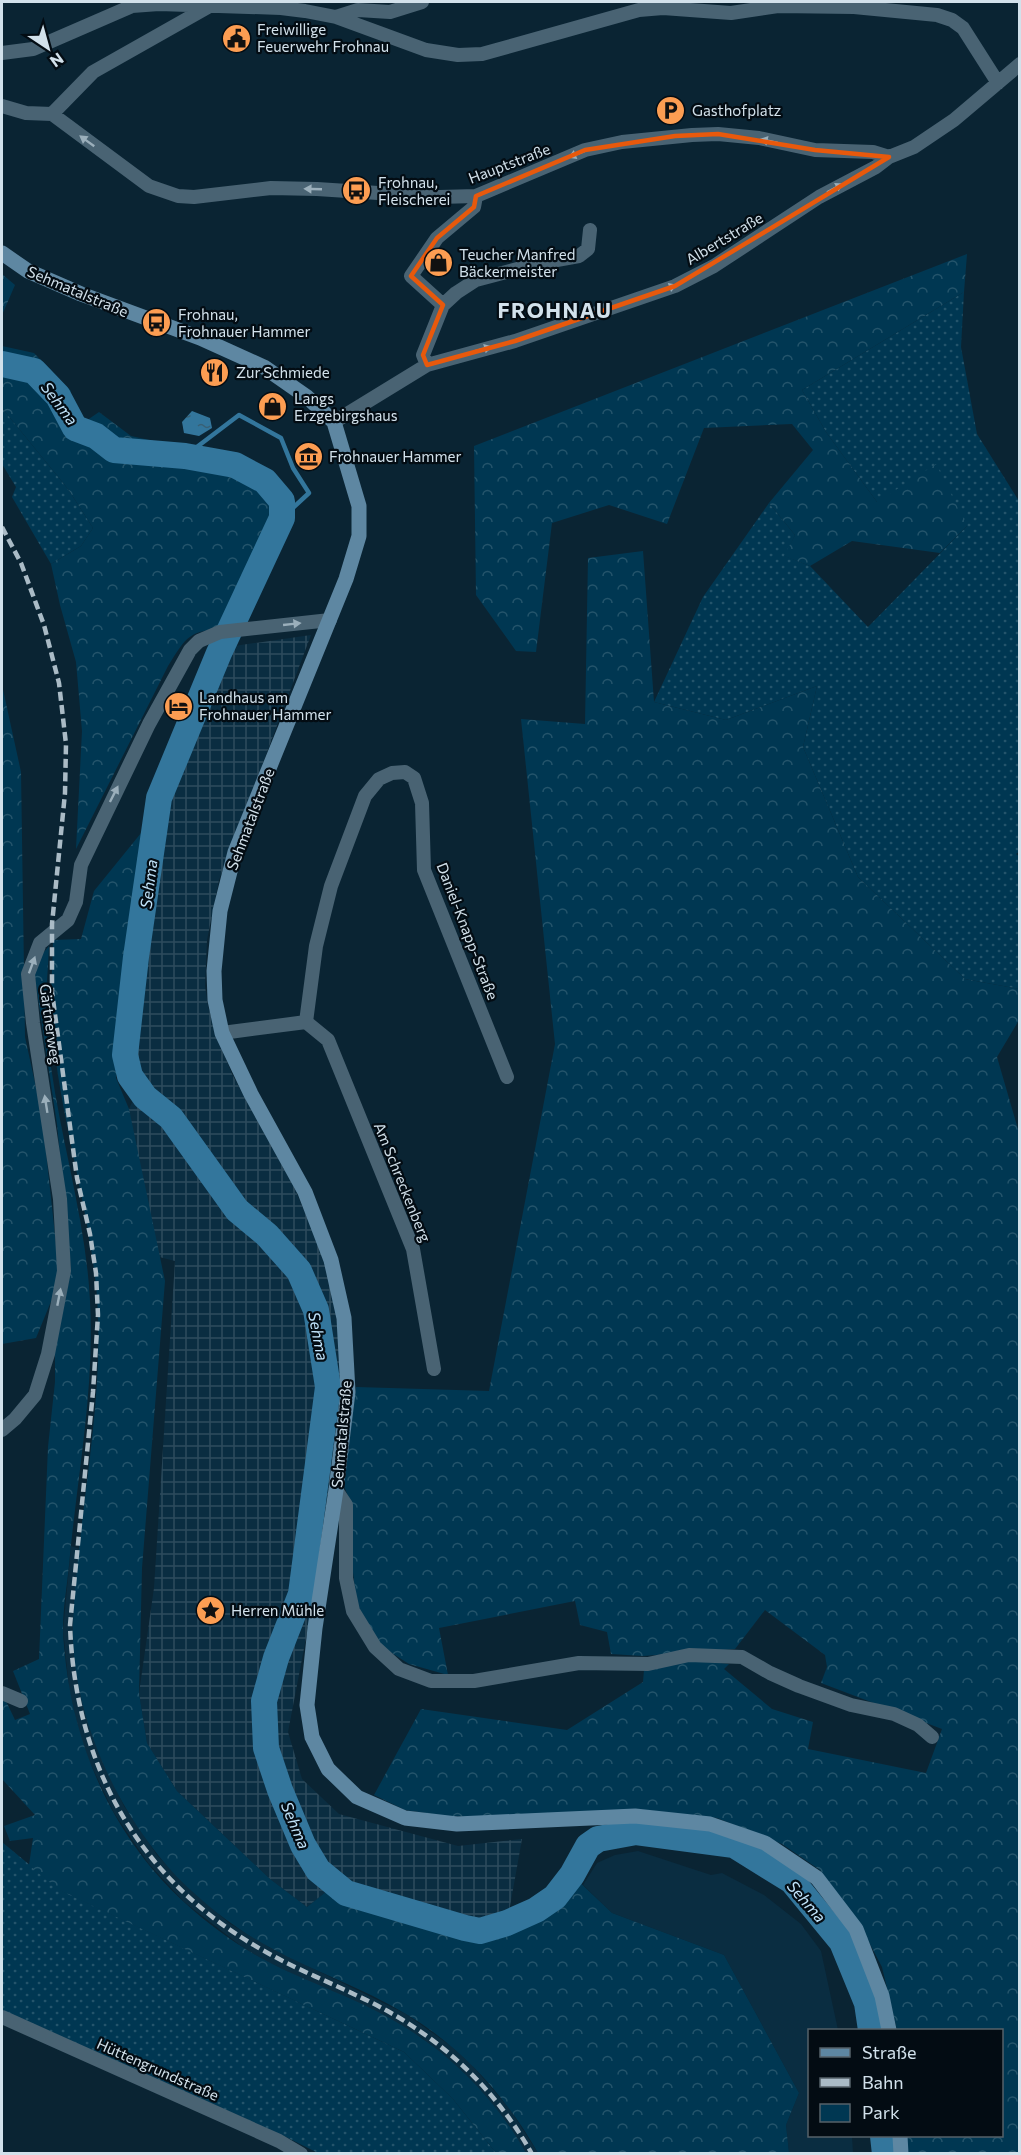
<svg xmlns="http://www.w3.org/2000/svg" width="1021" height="2155" viewBox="0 0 1021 2155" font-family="Commissioner,sans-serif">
  <defs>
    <pattern id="industrial-grid" width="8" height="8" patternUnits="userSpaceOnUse" patternTransform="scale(1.5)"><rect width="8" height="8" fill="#0a2d41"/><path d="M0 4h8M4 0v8" fill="none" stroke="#2d4b5d"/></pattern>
    <pattern id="green-dots" width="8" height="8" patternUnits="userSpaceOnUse" patternTransform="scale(1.5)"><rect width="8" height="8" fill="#003752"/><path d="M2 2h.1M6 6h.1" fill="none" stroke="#24546b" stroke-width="1.8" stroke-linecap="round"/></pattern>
    <pattern id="forest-crowns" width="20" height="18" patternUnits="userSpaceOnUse" patternTransform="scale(1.5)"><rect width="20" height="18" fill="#003752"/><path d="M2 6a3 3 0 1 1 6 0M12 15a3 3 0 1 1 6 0" fill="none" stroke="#24546b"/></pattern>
    <pattern id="water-ripples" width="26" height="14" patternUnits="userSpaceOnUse" patternTransform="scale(1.5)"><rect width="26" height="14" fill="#33769c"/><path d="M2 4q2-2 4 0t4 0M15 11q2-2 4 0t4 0" fill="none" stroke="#386075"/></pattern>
  </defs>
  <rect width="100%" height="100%" fill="#0a2433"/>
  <path fill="#0a2d41" d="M 71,1546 L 80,1549 L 73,1629 L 79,1685 L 90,1728 L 100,1755 L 124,1806 L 157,1855 L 193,1892 L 229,1923 L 269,1947 L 406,2014 L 451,2046 L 471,2064 L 509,2108 L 538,2153 L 526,2153 L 501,2115 L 483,2093 L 463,2072 L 422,2038 L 262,1959 L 241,1946 L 184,1902 L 148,1863 L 114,1813 L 89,1761 L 79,1733 L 69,1688 L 63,1630 Z
    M 638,1851 L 711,1875 L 722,1873 L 764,1895 L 801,1924 L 821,1951 L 838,2030 L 810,2030 L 810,2136 L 852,2136 L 853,2153 L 789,2153 L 786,2125 L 799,2093 L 724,1955 L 612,1913 L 583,1885 L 597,1863 L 615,1855 Z"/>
  <path fill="url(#industrial-grid)" d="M 311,635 L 219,880 L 207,940 L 205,986 L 208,1006 L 217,1037 L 232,1074 L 294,1187 L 317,1241 L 327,1269 L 335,1306 L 342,1364 L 328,1523 L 288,1732 L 302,1779 L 339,1814 L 458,1846 L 522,1839 L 507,1923 L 480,1931 L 465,1928 L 337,1883 L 307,1907 L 270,1879 L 177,1791 L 147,1743 L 139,1693 L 154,1588 L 175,1261 L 136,1251 L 106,1191 L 129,1109 L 143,1078 L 132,1055 L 137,994 L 167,808 L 234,646 Z"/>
  <path fill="url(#green-dots)" d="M 964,292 L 961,347 L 977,434 L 1019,501 L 1020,851 L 1016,854 L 1020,857 L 1019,989 L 965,979 L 858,877 L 803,747 L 817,686 L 726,720 L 654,702 L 703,597 L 769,503 L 795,535 L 785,556 L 810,566 L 868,627 L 967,526 L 877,502 L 826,432 L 802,390 Z
    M 2,408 L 68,489 L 93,528 L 81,546 L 51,564 L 12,497 L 16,487 L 2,464 Z
    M 2,1842 L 60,1890 L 404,2052 L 453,2099 L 496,2153 L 318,2153 L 286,2137 L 2,2010 Z"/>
  <path fill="url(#forest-crowns)" d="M 967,254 L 964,292 L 802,390 L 826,432 L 877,502 L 936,464 L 967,526 L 940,553 L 852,541 L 810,566 L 784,556 L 795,535 L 769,503 L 813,450 L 792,424 L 704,428 L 667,524 L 609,505 L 552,523 L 536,652 L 516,651 L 476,595 L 474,446 Z
    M 2,274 L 15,285 L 2,315 Z
    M 2,346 L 34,353 L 71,391 L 57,414 L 70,432 L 99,412 L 131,436 L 241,460 L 271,476 L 264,488 L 274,516 L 226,629 C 189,630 187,636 168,666 L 76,849 L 82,731 L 76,662 L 60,605 L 51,564 L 81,546 L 93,528 L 68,489 L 2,408 Z
    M 643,551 L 654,702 L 726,720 L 817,686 L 803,747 L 858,877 L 965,979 L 1019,989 L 1019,1020 L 997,1057 L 1020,1136 L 1019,2153 L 907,2153 L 906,2136 L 1002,2136 L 1002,2030 L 897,2030 L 882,1967 L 860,1925 L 820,1870 L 782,1844 L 717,1818 L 636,1809 L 505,1818 L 446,1816 L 405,1810 L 374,1795 L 421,1709 L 567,1730 L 643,1682 L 644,1670 L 692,1660 L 729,1664 L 724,1669 L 772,1709 L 813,1722 L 808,1749 L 926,1773 L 942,1729 L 821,1683 L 827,1667 L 825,1655 L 765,1610 L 735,1649 L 643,1656 L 611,1654 L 607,1632 L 580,1625 L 575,1601 L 439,1628 L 448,1675 L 409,1664 L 381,1646 L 357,1608 L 349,1536 L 352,1506 L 344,1486 L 356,1387 L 489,1391 L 555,1044 L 521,719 L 585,724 L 588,558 Z
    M 2,685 L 21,772 L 25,1037 L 42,1115 L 59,1272 L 54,1294 L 36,1338 L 2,1344 Z
    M 167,808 L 135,911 L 129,991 L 117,1044 L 116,1078 L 129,1109 L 165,1281 L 142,1568 L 139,1693 L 147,1743 L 177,1791 L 270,1879 L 307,1907 L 337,1883 L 465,1928 L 480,1931 L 507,1923 L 536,1910 L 555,1897 L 572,1875 L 612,1913 L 724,1955 L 799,2093 L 786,2125 L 789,2153 L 538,2153 C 507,2098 462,2047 406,2014 C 363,1988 315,1972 271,1948 C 243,1933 218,1915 195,1894 C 125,1832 71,1720 73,1626 C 77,1516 105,1406 97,1296 C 89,1205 60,1118 52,1027 C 49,999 53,969 53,940 L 81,939 L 94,891 L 150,822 Z
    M 49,946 C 48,972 45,999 46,1024 C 46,1039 50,1053 51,1067 C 62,1145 86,1222 90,1301 C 95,1389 77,1477 69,1565 C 67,1586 63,1608 63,1629 C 63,1641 65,1653 66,1665 C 77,1755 117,1841 185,1903 C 208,1924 234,1943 261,1958 C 307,1983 358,1998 403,2026 C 454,2057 497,2101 526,2153 L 496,2153 L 453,2099 L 404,2052 L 59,1890 L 29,1865 L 33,1838 L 10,1841 L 4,1826 L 35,1815 L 2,1779 L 2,1699 L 6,1701 L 15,1720 L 30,1714 L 13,1671 L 39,1659 L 48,1447 L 55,1382 L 55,1351 L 71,1270 L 57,1124 L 33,965 Z"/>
  <path fill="url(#water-ripples)" d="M 192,411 L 210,418 L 212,428 L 199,436 L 184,433 L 182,422 Z"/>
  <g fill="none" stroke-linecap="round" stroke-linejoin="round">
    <path stroke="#33769c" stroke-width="4.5" d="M 185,456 L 239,415 L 281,438 L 293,468 L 309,493 L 282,518"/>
    <path stroke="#33769c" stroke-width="26" d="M 2,364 L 34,371 L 58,396 L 75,428 L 96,436 L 114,450 L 185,456 L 235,465 L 265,481 L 282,501 L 282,518 L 219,653 L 159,798 L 136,957 L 125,1055 L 130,1076 L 145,1097 L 171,1118 L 237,1210 L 267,1235 L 299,1271 L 316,1310 L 328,1387 L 301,1594 L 276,1658 L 264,1701 L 266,1748 L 280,1790 L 303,1845 L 318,1870 L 346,1893 L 465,1928 L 480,1931 L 507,1923 L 536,1910 L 555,1897 L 572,1875 L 588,1846 L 598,1839 L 636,1832 L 734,1845 L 792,1881 L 842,1942 L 867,2003 L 871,2030
      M 883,2136 L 885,2154"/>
    <path stroke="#496373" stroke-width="14" d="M 336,17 L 358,10 L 390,12 L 422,2
      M 2,53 L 33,49 L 132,6 L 159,4 L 281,8 L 305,11 L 336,17 L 426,50 L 458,55 L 482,54 L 639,10 L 663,8 L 731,13 L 778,6 L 854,7 L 937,15 L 952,20 L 963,28 L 998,83
      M 2,106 L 26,113 L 52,114 L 149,186 L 178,196 L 194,197 L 271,188 L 317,189 L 439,197 L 476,196 L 585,150 L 622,142 L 692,135 L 718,134 L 759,138 L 815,150 L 873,152 L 889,157
      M 52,114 L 93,72 L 208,7
      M 443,305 L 456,293 L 476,280 L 540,263 L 579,256 L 588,249 L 590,230
      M 427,365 L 423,355 L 443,305 L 411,276 L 437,238 L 474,207 L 476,196
      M 334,422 L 427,365 L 515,341 L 675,286 L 714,266 L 819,197 L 876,167 L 889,157 L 914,147 L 954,120 L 1020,64
      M 306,1022 L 328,1040 L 413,1249 L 434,1369
      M 222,1033 L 306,1022 L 316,946 L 331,886 L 365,796 L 379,779 L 392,773 L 405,772 L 414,778 L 422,803 L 424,870 L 507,1077
      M 2,1430 L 15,1419 L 35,1395 L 48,1354 L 64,1271 L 60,1199 L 33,1023 L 28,974 L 40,943 L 68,920 L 76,902 L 81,865 L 149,724 L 190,650 L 199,641 L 220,632 L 330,620
      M 336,1490 L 346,1505 L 346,1578 L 353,1611 L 375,1647 L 399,1669 L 431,1681 L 474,1681 L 579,1663 L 648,1664 L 689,1655 L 742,1657 L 770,1673 L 799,1686 L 851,1705 L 894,1714 L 918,1725 L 932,1737
      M 2,1693 L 21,1701
      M 2,2017 L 279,2141 L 301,2154"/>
    <path stroke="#5e87a2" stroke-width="15" d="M 2,253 L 28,271 L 81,294 L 200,338 L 264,367 L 307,397 L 334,422 L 359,506 L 359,536 L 346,579 L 235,852 L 220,911 L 214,971 L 215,1000 L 222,1033 L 251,1094 L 305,1192 L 331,1260 L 344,1318 L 348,1392 L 336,1490 L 315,1628 L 307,1705 L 312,1737 L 328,1769 L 357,1797 L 405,1818 L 457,1824 L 635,1816 L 710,1824 L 765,1843 L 817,1878 L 856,1929 L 882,1996 L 889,2030
      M 900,2136 L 901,2154"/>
    <path stroke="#aabbc6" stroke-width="4.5" stroke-dasharray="9 4.5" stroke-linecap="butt" d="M 2,527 L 21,563 L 44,625 L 59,683 L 66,744 L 65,793 L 52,924 L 52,992 L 77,1178 L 90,1234 L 96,1273 L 98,1315 L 93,1392 L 70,1625 C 75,1767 140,1883 266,1952 C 296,1969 329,1982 360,1997 C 433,2031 492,2083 532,2154"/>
  </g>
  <defs><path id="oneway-solid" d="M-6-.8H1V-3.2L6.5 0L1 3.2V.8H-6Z" transform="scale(1.5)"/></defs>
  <g fill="#9bafbb">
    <use href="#oneway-solid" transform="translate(87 141) rotate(-144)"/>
    <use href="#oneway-solid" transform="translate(769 141) rotate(-168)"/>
    <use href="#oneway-solid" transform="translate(577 154) rotate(158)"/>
    <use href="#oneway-solid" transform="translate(835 188) rotate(-28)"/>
    <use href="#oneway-solid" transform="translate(313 189) rotate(-178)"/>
    <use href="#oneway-solid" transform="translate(668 288) rotate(-20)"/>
    <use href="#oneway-solid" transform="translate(483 349) rotate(-15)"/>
    <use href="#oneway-solid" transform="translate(292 624) rotate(-6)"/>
    <use href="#oneway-solid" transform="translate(114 794) rotate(-63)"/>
    <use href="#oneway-solid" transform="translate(32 965) rotate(-70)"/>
    <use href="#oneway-solid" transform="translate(46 1104) rotate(-99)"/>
    <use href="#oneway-solid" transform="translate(59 1297) rotate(-79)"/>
  </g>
  <path fill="none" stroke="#e8590c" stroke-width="4.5" stroke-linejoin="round" d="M 718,134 L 815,150 L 889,157 L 675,286 L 515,341 L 427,365 L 423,355 L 443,305 L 411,276 L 437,238 L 474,207 L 476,196 L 585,150 L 675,136 Z"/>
  <defs>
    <symbol id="civic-disc" viewBox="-11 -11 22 22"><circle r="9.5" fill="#fc9d52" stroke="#030c13"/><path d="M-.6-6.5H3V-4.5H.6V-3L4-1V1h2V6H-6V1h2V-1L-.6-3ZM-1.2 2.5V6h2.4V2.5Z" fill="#111"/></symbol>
    <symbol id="parking-disc" viewBox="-11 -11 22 22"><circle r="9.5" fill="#fc9d52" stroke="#030c13"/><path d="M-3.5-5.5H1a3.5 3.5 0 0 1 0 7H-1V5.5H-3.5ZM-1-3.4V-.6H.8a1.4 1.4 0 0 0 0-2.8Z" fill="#111"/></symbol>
    <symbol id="bus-disc" viewBox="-11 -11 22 22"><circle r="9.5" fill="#fc9d52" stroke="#030c13"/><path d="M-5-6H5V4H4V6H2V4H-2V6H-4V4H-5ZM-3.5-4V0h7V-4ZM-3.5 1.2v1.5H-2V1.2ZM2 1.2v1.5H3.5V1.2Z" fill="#111"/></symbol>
    <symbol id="shop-disc" viewBox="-11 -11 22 22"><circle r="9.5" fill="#fc9d52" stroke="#030c13"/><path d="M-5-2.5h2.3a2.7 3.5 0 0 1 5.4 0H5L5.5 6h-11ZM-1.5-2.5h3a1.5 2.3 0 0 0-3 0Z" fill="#111"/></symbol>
    <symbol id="restaurant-disc" viewBox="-11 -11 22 22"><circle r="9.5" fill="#fc9d52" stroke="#030c13"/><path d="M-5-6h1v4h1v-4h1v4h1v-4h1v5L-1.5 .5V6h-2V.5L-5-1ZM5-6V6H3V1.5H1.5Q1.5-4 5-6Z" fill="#111"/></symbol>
    <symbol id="museum-disc" viewBox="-11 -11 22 22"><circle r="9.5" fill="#fc9d52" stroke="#030c13"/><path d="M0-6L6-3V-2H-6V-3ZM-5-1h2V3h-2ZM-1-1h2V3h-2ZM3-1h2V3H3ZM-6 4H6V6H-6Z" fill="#111"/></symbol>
    <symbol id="hotel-disc" viewBox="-11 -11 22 22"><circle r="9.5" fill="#fc9d52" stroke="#030c13"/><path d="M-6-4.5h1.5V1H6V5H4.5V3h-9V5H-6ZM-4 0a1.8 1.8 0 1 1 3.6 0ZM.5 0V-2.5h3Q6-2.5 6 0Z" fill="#111"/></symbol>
    <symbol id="sight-disc" viewBox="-11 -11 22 22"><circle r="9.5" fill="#fc9d52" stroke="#030c13"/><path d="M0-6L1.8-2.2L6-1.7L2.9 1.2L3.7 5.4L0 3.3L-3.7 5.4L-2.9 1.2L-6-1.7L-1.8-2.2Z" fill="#111"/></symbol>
  </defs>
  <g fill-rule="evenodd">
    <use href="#civic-disc" x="220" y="22" width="33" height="33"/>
    <use href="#parking-disc" x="654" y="94" width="33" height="33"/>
    <use href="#bus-disc" x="340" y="174" width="33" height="33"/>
    <use href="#shop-disc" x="422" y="246" width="33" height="33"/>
    <use href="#bus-disc" x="140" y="306" width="33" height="33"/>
    <use href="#restaurant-disc" x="198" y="356" width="33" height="33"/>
    <use href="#shop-disc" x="256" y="390" width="33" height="33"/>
    <use href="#museum-disc" x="292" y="440" width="33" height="33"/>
    <use href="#hotel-disc" x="162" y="690" width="33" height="33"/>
    <use href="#sight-disc" x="194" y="1594" width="33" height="33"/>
  </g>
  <g text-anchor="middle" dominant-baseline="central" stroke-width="4.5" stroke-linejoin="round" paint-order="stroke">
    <g font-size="15" fill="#d2e1eb" stroke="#030c13" text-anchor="start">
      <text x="257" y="29">Freiwillige<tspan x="257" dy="17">Feuerwehr Frohnau</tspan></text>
      <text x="692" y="110">Gasthofplatz</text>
      <text x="378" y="182">Frohnau,<tspan x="378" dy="17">Fleischerei</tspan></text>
      <text x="459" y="254">Teucher Manfred<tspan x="459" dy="17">Bäckermeister</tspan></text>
      <text x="178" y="314">Frohnau,<tspan x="178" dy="17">Frohnauer Hammer</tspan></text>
      <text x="236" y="372">Zur Schmiede</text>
      <text x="294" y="398">Langs<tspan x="294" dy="17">Erzgebirgshaus</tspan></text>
      <text x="329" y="456">Frohnauer Hammer</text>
      <text x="199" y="697">Landhaus am<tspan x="199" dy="17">Frohnauer Hammer</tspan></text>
      <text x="231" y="1610">Herren Mühle</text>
    </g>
    <g font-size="15" fill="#d2e1eb" stroke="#030c13">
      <text transform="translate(509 163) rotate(-21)">Hauptstraße</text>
      <text transform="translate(724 238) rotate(-31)">Albertstraße</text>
      <text transform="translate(78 291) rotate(23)">Sehmatalstraße</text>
      <text transform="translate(250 819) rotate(-69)">Sehmatalstraße</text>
      <text transform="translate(468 931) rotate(69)">Daniel-Knapp-Straße</text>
      <text transform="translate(51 1024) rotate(82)">Gärtnerweg</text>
      <text transform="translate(403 1182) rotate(68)">Am Schreckenberg</text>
      <text transform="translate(341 1434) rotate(-85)">Sehmatalstraße</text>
      <text transform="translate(158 2069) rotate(24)">Hüttengrundstraße</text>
    </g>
    <g font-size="16" font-style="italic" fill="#c0e3fa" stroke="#030c13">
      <text transform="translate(60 403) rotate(53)">Sehma</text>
      <text transform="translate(148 884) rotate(-83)">Sehma</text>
      <text transform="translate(319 1336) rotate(79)">Sehma</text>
      <text transform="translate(296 1825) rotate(67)">Sehma</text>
      <text transform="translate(807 1901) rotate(49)">Sehma</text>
    </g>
    <g font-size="21" font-weight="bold" letter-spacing="1.5" fill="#d2e1eb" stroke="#030c13">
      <text x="555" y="309">FROHNAU</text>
    </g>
  </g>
  <rect width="1021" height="2155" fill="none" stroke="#d2e1eb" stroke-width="6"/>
  <rect x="808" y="2029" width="195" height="108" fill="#030c13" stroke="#566169" stroke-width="1.5"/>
  <rect x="820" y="2048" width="30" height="9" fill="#5e87a2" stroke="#566169" stroke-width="1.5"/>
  <text x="862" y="2059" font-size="18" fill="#d2e1eb">Straße</text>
  <rect x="820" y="2078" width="30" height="9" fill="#aabbc6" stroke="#566169" stroke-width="1.5"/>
  <text x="862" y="2089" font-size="18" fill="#d2e1eb">Bahn</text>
  <rect x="820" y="2104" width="30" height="18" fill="#003752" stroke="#566169" stroke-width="1.5"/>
  <text x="862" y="2119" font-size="18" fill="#d2e1eb">Park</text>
  <g transform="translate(48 48) rotate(144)" stroke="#030c13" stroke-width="4.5" paint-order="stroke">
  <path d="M0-4.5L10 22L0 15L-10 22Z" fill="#d2e1eb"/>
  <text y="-9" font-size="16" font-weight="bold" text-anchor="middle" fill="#d2e1eb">N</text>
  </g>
</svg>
